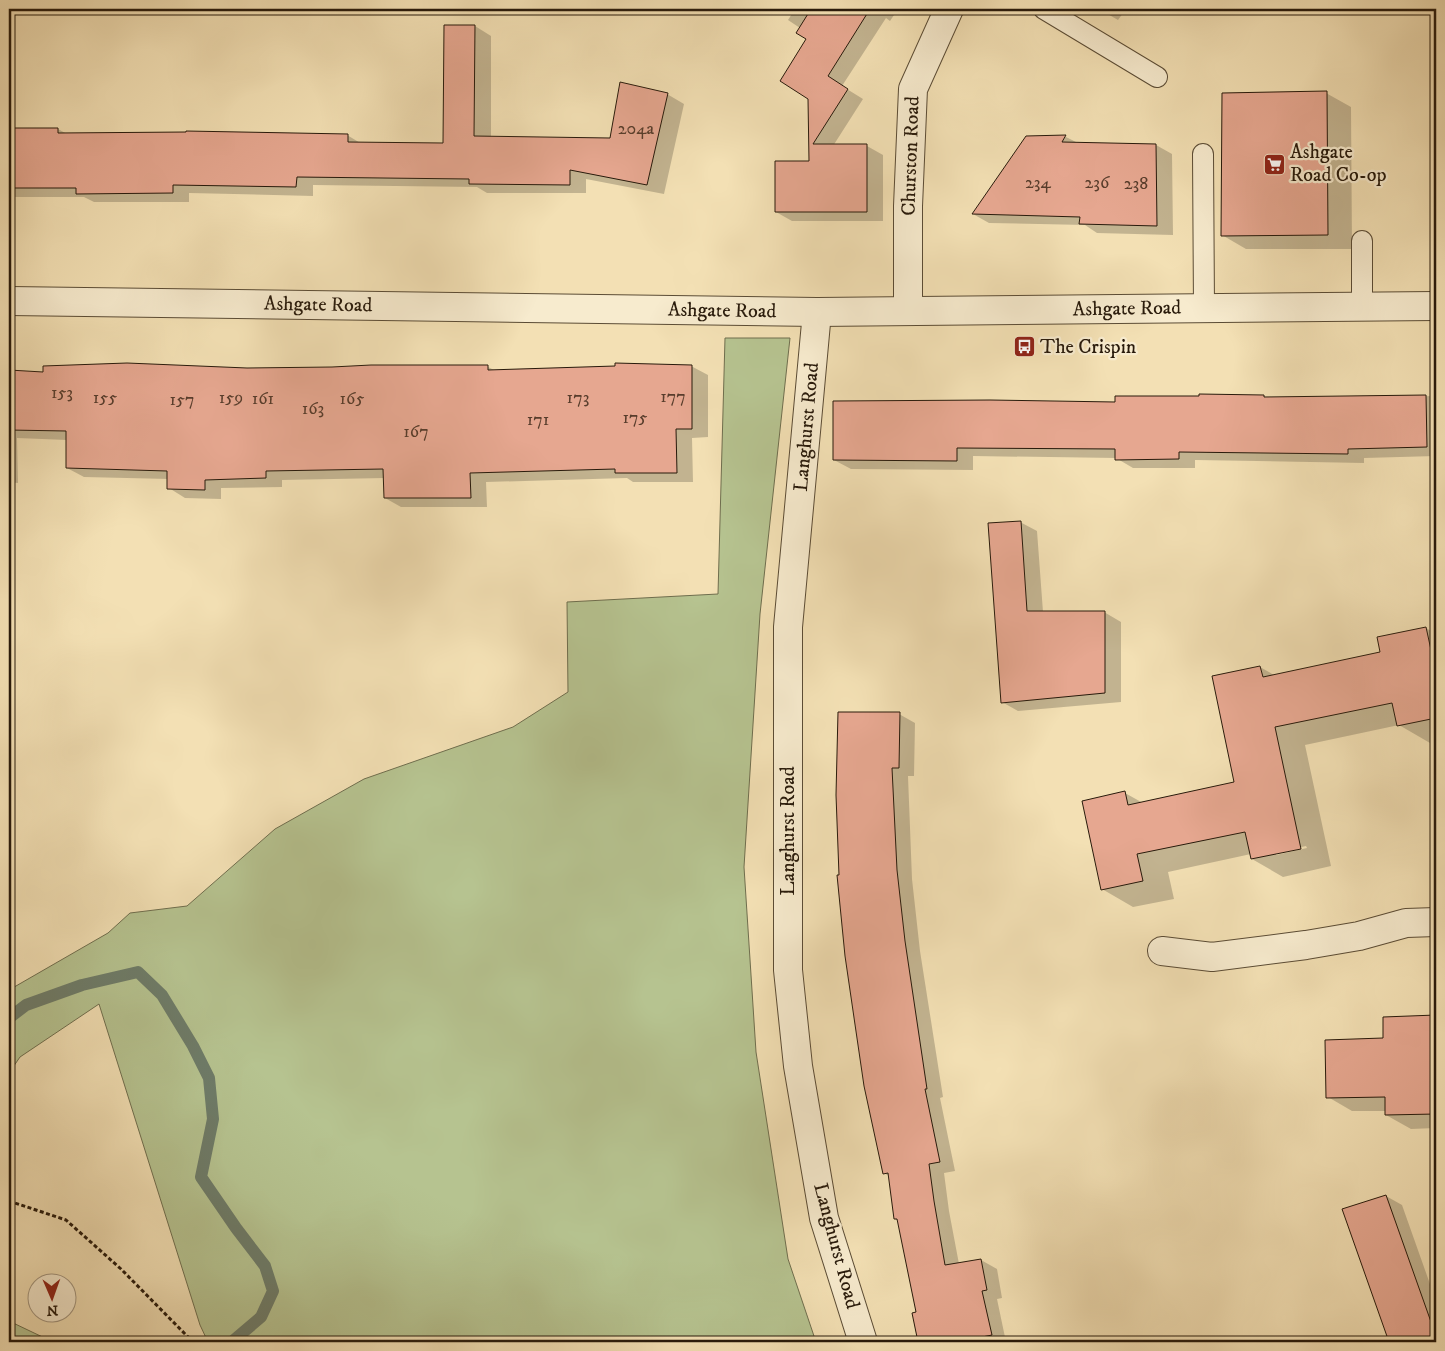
<svg xmlns="http://www.w3.org/2000/svg" width="1445" height="1351" viewBox="0 0 1445 1351" font-family="'IM FELL DW Pica',serif">
  <rect width="100%" height="100%" fill="#f3e0b4"/>
  <filter id="stains"><feTurbulence type="fractalNoise" baseFrequency=".004" numOctaves="4"/><feColorMatrix values="0 0 0 0 .2 0 0 0 0 .09 0 0 0 0 .02 0 0 0 .5 -.17"/></filter>
  <radialGradient id="worn" r=".72"><stop offset=".6" stop-color="#630" stop-opacity="0"/><stop offset="1" stop-color="#630" stop-opacity=".3"/></radialGradient>
  <path fill="#b6c390" stroke="#6f6e4e" d="M 725,338 L 790,338 L 760,614 L 744,867 L 756,1052 L 788,1259 L 816,1342 L 208,1342 L 200,1325 L 99,1004 L 20,1057 L 9,1073 L 9,990 L 108,933 L 130,913 L 187,906 L 275,829 L 364,779 L 513,727 L 568,692 L 567,602 L 718,594 Z
    M 9,1321 L 53,1342 L 9,1342 Z"/>
  <path fill="#0003" fill-rule="evenodd" d="M 795,9 L 898,9 L 890,21 L 886,18 L 842,86 L 863,99 L 833,146 L 867,146 L 883,155 L 883,221 L 792,221 L 776,212 L 810,162 L 808,39 L 800,28 L 788,20 Z
    M 1099,9 L 1126,9 L 1118,20 Z
    M 475,26 L 491,36 L 491,138 L 611,139 L 667,94 L 684,104 L 664,194 L 586,179 L 586,193 L 487,193 L 477,187 L 313,185 L 313,196 L 189,193 L 189,202 L 94,202 L 84,197 L 9,197 L 9,129 L 58,129 L 67,134 L 347,135 L 362,144 L 444,145 Z
    M 1326,93 L 1351,107 L 1352,249 L 1246,249 L 1222,235 Z
    M 1026,137 L 1066,137 L 1078,143 L 1156,145 L 1172,154 L 1173,235 L 1097,233 L 1085,225 L 989,223 L 973,214 Z
    M 691,366 L 708,375 L 708,437 L 692,438 L 693,482 L 633,482 L 627,478 L 486,482 L 487,507 L 401,507 L 385,498 L 385,478 L 282,480 L 282,487 L 221,488 L 221,499 L 185,498 L 169,488 L 169,479 L 84,477 L 67,468 L 67,440 L 17,438 L 18,483 L 9,482 L 9,371 L 45,373 L 247,369 L 488,367 L 496,371 Z
    M 1264,396 L 1268,399 L 1436,396 L 1436,456 L 1364,458 L 1364,463 L 1195,460 L 1195,468 L 1133,468 L 1116,458 L 973,456 L 973,470 L 851,469 L 834,460 L 1116,403 Z
    M 1020,522 L 1037,531 L 1043,612 L 1104,612 L 1121,622 L 1121,702 L 1018,711 L 1002,702 Z
    M 1426,628 L 1436,634 L 1436,742 L 1430,743 L 1399,725 L 1305,745 L 1331,866 L 1283,877 L 1252,859 L 1251,854 L 1168,872 L 1174,899 L 1133,907 L 1102,889 L 1125,793 L 1143,803 L 1236,783 L 1260,667 L 1274,675 L 1381,653 ZM 1306,846 L 1307,848 L 1276,855 L 1276,853 Z
    M 899,714 L 915,723 L 914,776 L 908,776 L 912,879 L 920,951 L 943,1097 L 940,1098 L 955,1171 L 944,1173 L 949,1211 L 959,1264 L 981,1260 L 997,1269 L 1002,1298 L 997,1299 L 1006,1342 L 919,1342 L 913,1314 L 917,1313 L 899,1221 L 895,1219 L 889,1176 L 884,1173 L 840,876 Z
    M 1436,1017 L 1436,1128 L 1411,1129 L 1386,1115 L 1386,1111 L 1352,1111 L 1328,1097 L 1384,1039 L 1384,1018 Z
    M 1386,1196 L 1402,1205 L 1436,1301 L 1436,1342 L 1390,1342 L 1344,1210 Z"/>
  <g fill="none" stroke-linecap="round" stroke-linejoin="round">
    <path stroke="#6e7c69" stroke-width="12" d="M 9,1018 L 26,1005 L 82,985 L 138,972 L 162,995 L 193,1046 L 209,1078 L 213,1119 L 201,1177 L 236,1228 L 265,1266 L 273,1291 L 261,1317 L 234,1340 L 233,1342"/>
  </g>
  <path fill="#e6a790" stroke="#281a0b" d="M 811,9 L 870,9 L 828,76 L 848,89 L 813,144 L 867,144 L 867,212 L 775,212 L 775,161 L 809,161 L 808,99 L 780,81 L 806,39 L 796,33 Z
    M 444,25 L 475,25 L 474,136 L 610,138 L 620,82 L 668,93 L 647,185 L 570,170 L 570,185 L 469,184 L 469,179 L 297,177 L 296,187 L 173,185 L 173,193 L 76,194 L 76,188 L 9,188 L 9,128 L 58,128 L 58,133 L 186,132 L 186,131 L 348,134 L 348,142 L 443,143 Z
    M 1327,91 L 1328,235 L 1221,236 L 1222,93 Z
    M 1066,135 L 1062,142 L 1156,144 L 1157,226 L 1079,224 L 1080,217 L 972,214 L 1026,136 Z
    M 127,363 L 247,368 L 332,367 L 371,365 L 488,365 L 488,370 L 615,366 L 615,363 L 692,365 L 692,429 L 676,429 L 677,473 L 615,473 L 615,469 L 470,473 L 471,498 L 384,498 L 383,469 L 266,471 L 266,478 L 205,480 L 205,490 L 167,489 L 167,471 L 66,468 L 66,431 L 9,430 L 9,370 L 43,372 L 43,366 Z
    M 1199,394 L 1264,395 L 1264,397 L 1426,395 L 1427,447 L 1348,449 L 1348,454 L 1179,452 L 1179,459 L 1115,460 L 1115,449 L 957,448 L 957,461 L 833,460 L 833,401 L 990,400 L 1115,402 L 1115,396 L 1199,396 Z
    M 1021,521 L 1027,611 L 1105,611 L 1105,693 L 1001,703 L 988,523 Z
    M 1426,627 L 1436,673 L 1436,718 L 1397,726 L 1392,703 L 1275,727 L 1301,849 L 1251,859 L 1245,832 L 1137,854 L 1143,881 L 1101,890 L 1082,801 L 1125,791 L 1128,805 L 1234,782 L 1212,676 L 1260,666 L 1263,677 L 1380,652 L 1377,637 Z
    M 838,712 L 900,712 L 899,768 L 892,768 L 897,870 L 905,941 L 927,1089 L 925,1089 L 940,1162 L 929,1164 L 934,1201 L 945,1265 L 981,1259 L 987,1290 L 982,1291 L 992,1335 L 957,1342 L 918,1342 L 912,1313 L 916,1312 L 897,1219 L 894,1219 L 888,1173 L 883,1174 L 864,1086 L 845,956 L 837,875 L 839,875 L 836,795 Z
    M 1436,1015 L 1436,1114 L 1385,1115 L 1385,1097 L 1326,1098 L 1325,1040 L 1383,1038 L 1383,1017 Z
    M 1386,1195 L 1436,1336 L 1436,1342 L 1389,1342 L 1342,1209 Z"/>
  <g fill="none" stroke-linecap="round" stroke-linejoin="round">
    <defs>
      <path id="service" d="M 1044,9 L 1157,77
        M 1203,154 L 1204,308
        M 1362,307 L 1362,241"/>
      <path id="minor" d="M 908,311 L 908,206 L 913,89 L 949,9
        M 817,312 L 788,627 L 788,970 L 798,1066 L 824,1218 L 863,1342
        M 1162,951 L 1212,957 L 1306,945 L 1359,936 L 1406,923 L 1436,922"/>
      <path id="tertiary" d="M 9,301 L 817,312 L 1436,306"/>
    </defs>
    <use href="#service" stroke="#5b4c35" stroke-width="22"/>
    <use href="#minor" stroke="#5b4c35" stroke-width="30"/>
    <use href="#tertiary" stroke="#5b4c35" stroke-width="30"/>
    <path stroke="#281a0b" stroke-width="3" stroke-dasharray="4 2.5" stroke-linecap="butt" d="M 9,1201 L 66,1220 L 121,1269 L 193,1342"/>
    <use href="#service" stroke="#f7ebce" stroke-width="20"/>
    <use href="#minor" stroke="#f7ebce" stroke-width="28"/>
    <use href="#tertiary" stroke="#f7ebce" stroke-width="28"/>
  </g>
  <defs>
    <symbol id="supermarket-square" viewBox="-11 -11 22 22"><rect x="-9" y="-9" width="18" height="18" rx="4" fill="#8f2418" stroke="#f7ebce"/><path d="M-6-5.5h2.5l.6 2H6L4.5 2H-2.5L-4.4-4H-6ZM-1.5 3.2a1.3 1.3 0 1 0 .1 0ZM3 3.2a1.3 1.3 0 1 0 .1 0Z" fill="#fff"/></symbol>
    <symbol id="bus-square" viewBox="-11 -11 22 22"><rect x="-9" y="-9" width="18" height="18" rx="4" fill="#8f2418" stroke="#f7ebce"/><path d="M-5-6H5V4H4V6H2V4H-2V6H-4V4H-5ZM-3.5-4V0h7V-4ZM-3.5 1.2v1.5H-2V1.2ZM2 1.2v1.5H3.5V1.2Z" fill="#fff"/></symbol>
  </defs>
  <g fill-rule="evenodd">
    <use href="#supermarket-square" x="1262" y="152" width="25" height="25"/>
    <use href="#bus-square" x="1012" y="334" width="25" height="25"/>
  </g>
  <g text-anchor="middle" dominant-baseline="central" stroke-width="4.5" stroke-linejoin="round" paint-order="stroke">
    <g font-size="18" fill="#583d2c">
      <text x="636" y="129">204a</text>
      <text x="1038" y="183">234</text>
      <text x="1097" y="183">236</text>
      <text x="1136" y="184">238</text>
      <text x="62" y="393">153</text>
      <text x="673" y="397">177</text>
      <text x="105" y="398">155</text>
      <text x="231" y="398">159</text>
      <text x="578" y="398">173</text>
      <text x="263" y="399">161</text>
      <text x="352" y="399">165</text>
      <text x="182" y="400">157</text>
      <text x="313" y="409">163</text>
      <text x="635" y="418">175</text>
      <text x="538" y="420">171</text>
      <text x="416" y="432">167</text>
    </g>
    <g font-size="20" fill="#281a0b" stroke="#f7ebce" text-anchor="start">
      <text x="1290" y="152">Ashgate<tspan x="1290" dy="23">Road Co-op</tspan></text>
      <text x="1040" y="347">The Crispin</text>
    </g>
    <g font-size="20" fill="#281a0b" stroke="#f7ebce">
      <text transform="translate(911 156) rotate(-88)">Churston Road</text>
      <text transform="translate(318 305) rotate(1)">Ashgate Road</text>
      <text transform="translate(1127 309) rotate(-1)">Ashgate Road</text>
      <text transform="translate(722 311) rotate(1)">Ashgate Road</text>
      <text transform="translate(807 427) rotate(-85)">Langhurst Road</text>
      <text transform="translate(788 831) rotate(-90)">Langhurst Road</text>
      <text transform="translate(836 1246) rotate(75)">Langhurst Road</text>
    </g>
  </g>
  <rect width="1445" height="1351" fill="none" stroke="#f3e0b4" stroke-width="30"/>
  <rect x="10" y="10" width="1425" height="1331" fill="none" stroke="#281a0b" stroke-width="2.5"/>
  <rect x="15" y="15" width="1415" height="1321" fill="none" stroke="#281a0b"/>
  <g transform="translate(52 1298) rotate(178)"><circle r="24" fill="#f7ebce" stroke="#a49780"/>
  <path d="M0-4L9 19L0 12L-9 19Z" fill="#8f2418"/>
  <text y="-8" font-size="14" font-weight="bold" text-anchor="middle" fill="#281a0b">N</text>
  </g>
  <rect width="100%" height="100%" filter="url(#stains)"/>
  <rect width="100%" height="100%" fill="url(#worn)"/>
</svg>
